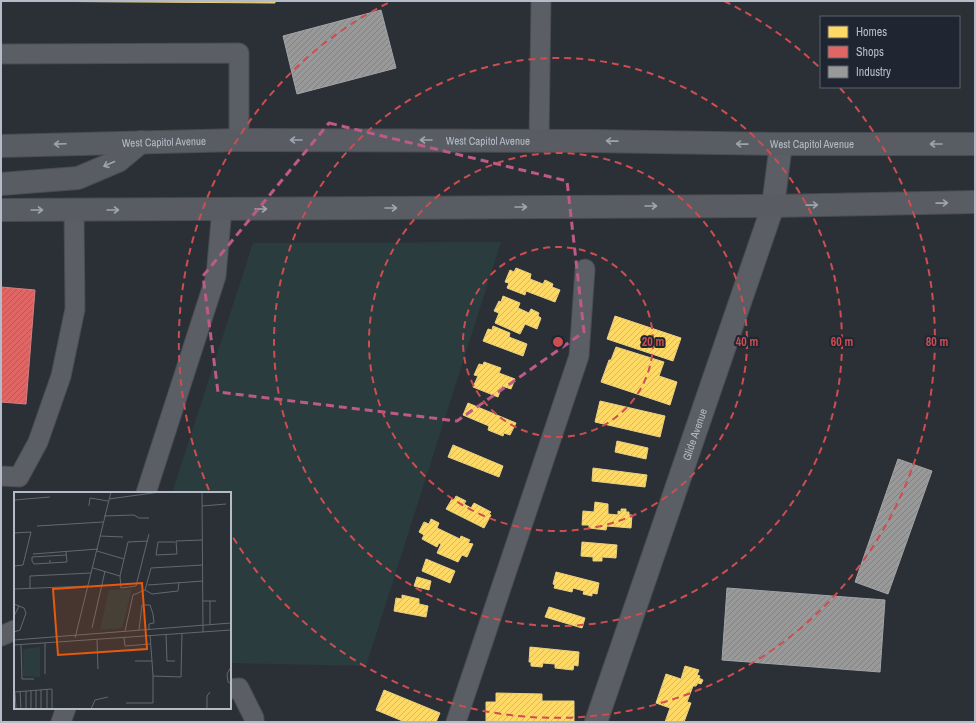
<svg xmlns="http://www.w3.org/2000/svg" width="976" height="723" viewBox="0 0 976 723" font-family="'Archivo Narrow',sans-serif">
  <defs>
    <pattern id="homes-hatch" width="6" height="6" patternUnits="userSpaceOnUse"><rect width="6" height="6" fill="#ffd966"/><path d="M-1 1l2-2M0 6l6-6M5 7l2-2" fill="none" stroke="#d7b95e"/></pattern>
    <pattern id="shops-hatch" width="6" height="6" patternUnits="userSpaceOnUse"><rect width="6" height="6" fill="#e06666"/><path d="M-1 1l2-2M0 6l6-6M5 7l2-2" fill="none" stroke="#b65a5c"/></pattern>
    <pattern id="industry-hatch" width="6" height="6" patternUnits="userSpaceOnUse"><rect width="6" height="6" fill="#999"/><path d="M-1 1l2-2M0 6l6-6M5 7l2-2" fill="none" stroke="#808182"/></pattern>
  </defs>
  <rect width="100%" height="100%" fill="#2b3036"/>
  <path fill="#2b3c3e" d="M 501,242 L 366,666 L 230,663 L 230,493 L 172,493 L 253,243 Z"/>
  <path fill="url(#homes-hatch)" stroke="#e9d083" d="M 5,1 L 275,1 L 275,3 Z
    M 516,268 L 531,274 L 530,279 L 543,284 L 545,280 L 553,284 L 552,287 L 560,290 L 555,302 L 526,291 L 525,295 L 507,288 L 509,283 L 505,282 L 510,270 L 514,272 Z
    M 503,296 L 520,303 L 518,308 L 529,313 L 531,309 L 539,313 L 538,316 L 541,318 L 537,329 L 525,324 L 520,334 L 495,323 L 499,313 L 494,311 L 499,301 L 501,302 Z
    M 615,316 L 681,338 L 673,361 L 607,339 Z
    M 493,326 L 510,333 L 509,337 L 527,344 L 523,356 L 483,341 L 488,329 L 492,330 Z
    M 616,347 L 664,362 L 659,376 L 677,382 L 670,405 L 601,382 L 609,360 L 611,360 Z
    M 484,362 L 501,368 L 499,373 L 515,379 L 511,389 L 502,386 L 498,397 L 473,387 L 478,376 L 474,375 L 479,364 L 483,365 Z
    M 600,401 L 665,416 L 660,437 L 595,422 Z
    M 468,403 L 516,423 L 510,435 L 504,433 L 503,436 L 488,430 L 489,426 L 463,415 Z
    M 617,441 L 648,448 L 646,459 L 615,452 Z
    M 453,445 L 503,466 L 499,477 L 448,457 Z
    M 593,468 L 647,475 L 645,487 L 592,481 Z
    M 456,496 L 466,501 L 464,504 L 471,508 L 474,503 L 491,512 L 489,514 L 491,515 L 484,528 L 446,509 L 452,499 L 454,500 Z
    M 595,502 L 608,504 L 608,514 L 618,515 L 618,511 L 621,512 L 621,509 L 626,509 L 626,512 L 629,512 L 629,515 L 632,515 L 631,528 L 607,526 L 606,530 L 589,528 L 589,525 L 582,525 L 583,511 L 594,512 Z
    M 431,519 L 439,523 L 437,528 L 460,539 L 461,536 L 470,540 L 468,543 L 473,544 L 467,557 L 462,555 L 458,562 L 437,553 L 441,544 L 439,543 L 437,547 L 422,539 L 424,535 L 419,532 L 424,522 L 429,524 Z
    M 582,542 L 617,545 L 616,558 L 602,557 L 602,561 L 593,561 L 593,557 L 581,556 Z
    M 426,559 L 455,571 L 450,583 L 422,571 Z
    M 556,572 L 599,583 L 597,594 L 592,593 L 592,596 L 583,594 L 584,591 L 573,588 L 572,592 L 554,588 L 555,585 L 553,584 Z
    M 417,577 L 431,581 L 429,590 L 414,586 Z
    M 402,595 L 419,599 L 419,604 L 428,606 L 426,617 L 394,611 L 396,598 L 402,599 Z
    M 549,607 L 585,618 L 582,628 L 545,617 Z
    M 530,647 L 579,652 L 578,666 L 574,665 L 573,670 L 555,668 L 555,664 L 543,663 L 542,667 L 531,666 L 531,662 L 529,662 Z
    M 685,666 L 699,670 L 697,675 L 700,676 L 699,678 L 703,680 L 701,684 L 698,683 L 696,686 L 693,686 L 687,702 L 691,703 L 684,722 L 665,722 L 670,708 L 656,703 L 666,674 L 681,679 Z
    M 384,690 L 440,713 L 436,722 L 405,722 L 376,710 Z
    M 496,693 L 542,694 L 542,701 L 574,701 L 574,722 L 486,721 L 486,702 L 496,702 Z"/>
  <path fill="url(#shops-hatch)" stroke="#d38083" d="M 1,287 L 35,290 L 26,404 L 1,402 Z"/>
  <path fill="url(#industry-hatch)" stroke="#a1a4a7" d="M 381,10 L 396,68 L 297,94 L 283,36 Z
    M 898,459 L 932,471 L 888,594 L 855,582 Z
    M 727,588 L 885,600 L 880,672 L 722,660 Z"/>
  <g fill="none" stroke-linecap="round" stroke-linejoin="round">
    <defs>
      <path id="service" d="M 1,54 L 239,53 L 239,140
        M 539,141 L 541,1
        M 1,476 L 19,477 L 38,442 L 61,376 L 75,309 L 74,210
        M 146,493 L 216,276 L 222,209
        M 1,636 L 15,630
        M 230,689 L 239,688 L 254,718 L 254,722
        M 61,722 L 66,708
        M 456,722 L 579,356 L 585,269"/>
      <g id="minor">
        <path id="s1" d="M 596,722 L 773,206 L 781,144"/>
      </g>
      <g id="secondary">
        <path id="s2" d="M 1,146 L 239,140 L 592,141 L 781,144 L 975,144"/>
        <path d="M 1,184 L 78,178 L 118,161 L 141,142"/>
        <path d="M 1,210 L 773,206 L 975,202"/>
      </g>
    </defs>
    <use href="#service" stroke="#494c51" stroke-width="21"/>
    <use href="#minor" stroke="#494c51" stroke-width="24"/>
    <use href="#secondary" stroke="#494c51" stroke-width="24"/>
    <use href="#service" stroke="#5b5e65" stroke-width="19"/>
    <use href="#minor" stroke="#5b5e65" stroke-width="22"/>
    <use href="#secondary" stroke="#595d63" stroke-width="22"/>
  </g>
  <defs><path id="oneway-shaft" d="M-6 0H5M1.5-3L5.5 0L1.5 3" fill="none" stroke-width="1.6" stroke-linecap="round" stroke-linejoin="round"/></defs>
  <g stroke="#9ea4ae">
    <use href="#oneway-shaft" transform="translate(296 140) rotate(-180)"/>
    <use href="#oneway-shaft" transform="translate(426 140) rotate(-180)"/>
    <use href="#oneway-shaft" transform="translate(612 141) rotate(-179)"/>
    <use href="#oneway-shaft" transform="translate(60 144) rotate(178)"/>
    <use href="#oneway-shaft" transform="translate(742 144) rotate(-179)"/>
    <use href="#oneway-shaft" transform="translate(936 144) rotate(180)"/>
    <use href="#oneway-shaft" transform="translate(109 164) rotate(156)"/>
    <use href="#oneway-shaft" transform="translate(942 203) rotate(-1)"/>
    <use href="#oneway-shaft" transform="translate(812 205) rotate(-1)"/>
    <use href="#oneway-shaft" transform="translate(651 206)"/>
    <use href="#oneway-shaft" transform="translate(521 207)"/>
    <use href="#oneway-shaft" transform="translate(391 208)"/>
    <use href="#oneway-shaft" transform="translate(261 209)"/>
    <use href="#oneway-shaft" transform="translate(37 210)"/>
    <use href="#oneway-shaft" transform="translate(113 210)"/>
  </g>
  <path fill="none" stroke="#bd5a86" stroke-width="3" stroke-dasharray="8 5" stroke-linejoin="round" d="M 329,123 L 567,181 L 584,332 L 457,421 L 218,392 L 203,276 Z"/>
  <g fill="none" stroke="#ce4d50" stroke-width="2" stroke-dasharray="7 5">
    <circle cx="558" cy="342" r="95"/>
    <circle cx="558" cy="342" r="189"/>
    <circle cx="558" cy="342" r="284"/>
    <path d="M209 490A379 379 0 0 1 392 1M724 1A379 379 0 0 1 819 67M840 88A379 379 0 1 1 231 534"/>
  </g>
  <g text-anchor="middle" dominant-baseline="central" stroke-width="4" stroke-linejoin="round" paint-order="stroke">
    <g font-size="11" fill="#b5bcc7" stroke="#1f2631">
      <text stroke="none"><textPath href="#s2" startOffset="163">West Capitol Avenue</textPath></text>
      <text stroke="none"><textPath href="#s2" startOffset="487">West Capitol Avenue</textPath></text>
      <text stroke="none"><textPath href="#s2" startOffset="811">West Capitol Avenue</textPath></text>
      <text stroke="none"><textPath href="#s1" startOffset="304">Glide Avenue</textPath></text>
    </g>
  </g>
  <g transform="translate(14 492)">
    <rect width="217" height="217" fill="#2b3036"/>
    <path d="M 118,97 L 108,136 L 86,138 L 95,98 ZM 26,155 L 26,185 L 9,184 L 9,157 Z" fill="#2b3c3e"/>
    <path fill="none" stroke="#626870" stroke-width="1" d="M 188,0 L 189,140M 95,7 L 146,0M 0,8 L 36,5M 75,14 L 76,6 L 94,9M 188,14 L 212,12M 90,24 L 120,23 L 125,26 L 135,26M 23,34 L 89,30M 0,41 L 17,40 L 9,73 L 0,74M 86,44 L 109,45M 134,49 L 114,50 L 106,84 L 107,96 L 122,94 L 135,42M 161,50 L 144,50 L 142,63 L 163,62 L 162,49 L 189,48M 83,59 L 110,67M 19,62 L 84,57M 36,68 L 36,71 L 53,70 L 52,60M 36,71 L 20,72 L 18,69 L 18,65 L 52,63M 79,76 L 106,84M 165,90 L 164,99 L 138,102 L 131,98 L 137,76 L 189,73M 134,93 L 189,89M 16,96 L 16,84 L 77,81M 0,97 L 74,94M 189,109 L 202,109M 196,109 L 196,133M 0,112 L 5,114 L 0,124M 78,136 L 91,79M 125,138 L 128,113 L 136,113 L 139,122 L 140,131 L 135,132 L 135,138M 217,138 L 217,175M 111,139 L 119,103 L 131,98M 0,140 L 6,138 L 12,121 L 10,116 L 5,114M 152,142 L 153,169 L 161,169M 61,146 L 97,0M 110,146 L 111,154 L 136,152M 0,148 L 217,131M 83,148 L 84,177M 31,151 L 31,182M 0,153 L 217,138M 7,153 L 8,187 L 20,187M 121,169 L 138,169 L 136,143M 138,169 L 139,184 L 167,185 L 168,141M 217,175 L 213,182 L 214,190 L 217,192M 33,197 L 33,217M 22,198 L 22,217M 27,198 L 27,217M 6,199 L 7,217M 12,199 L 12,217M 17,199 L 17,217M 0,200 L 38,197 L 38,217M 1,200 L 2,217M 112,211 L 139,211 L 139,184M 77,217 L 81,208 L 94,205M 193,217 L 193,204 L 196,200"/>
    <path fill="#e8590c" fill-opacity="0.15" stroke="#e8590c" stroke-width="2" d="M 128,91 L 133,157 L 44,163 L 39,97 Z"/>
    <rect width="217" height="217" fill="none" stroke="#b5bcc7" stroke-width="2"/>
  </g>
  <circle cx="558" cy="342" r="6" fill="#ce4d50" stroke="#1f2631" stroke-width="2"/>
  <g font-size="12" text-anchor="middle" font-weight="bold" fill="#ce4d50" stroke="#1f2631" stroke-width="4" stroke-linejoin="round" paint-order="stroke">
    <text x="653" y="346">20 m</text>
    <text x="747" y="346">40 m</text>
    <text x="842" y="346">60 m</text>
    <text x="937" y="346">80 m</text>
  </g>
  <rect width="976" height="723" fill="none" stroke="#b5bcc7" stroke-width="4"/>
  <rect x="820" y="16" width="140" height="72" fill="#1f2631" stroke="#5b626d"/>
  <rect x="828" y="26" width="20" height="12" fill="#ffd966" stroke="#5b626d"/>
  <text x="856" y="36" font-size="12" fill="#b5bcc7">Homes</text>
  <rect x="828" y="46" width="20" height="12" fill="#e06666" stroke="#5b626d"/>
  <text x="856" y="56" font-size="12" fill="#b5bcc7">Shops</text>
  <rect x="828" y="66" width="20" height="12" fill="#999999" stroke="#5b626d"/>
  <text x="856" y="76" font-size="12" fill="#b5bcc7">Industry</text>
</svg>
